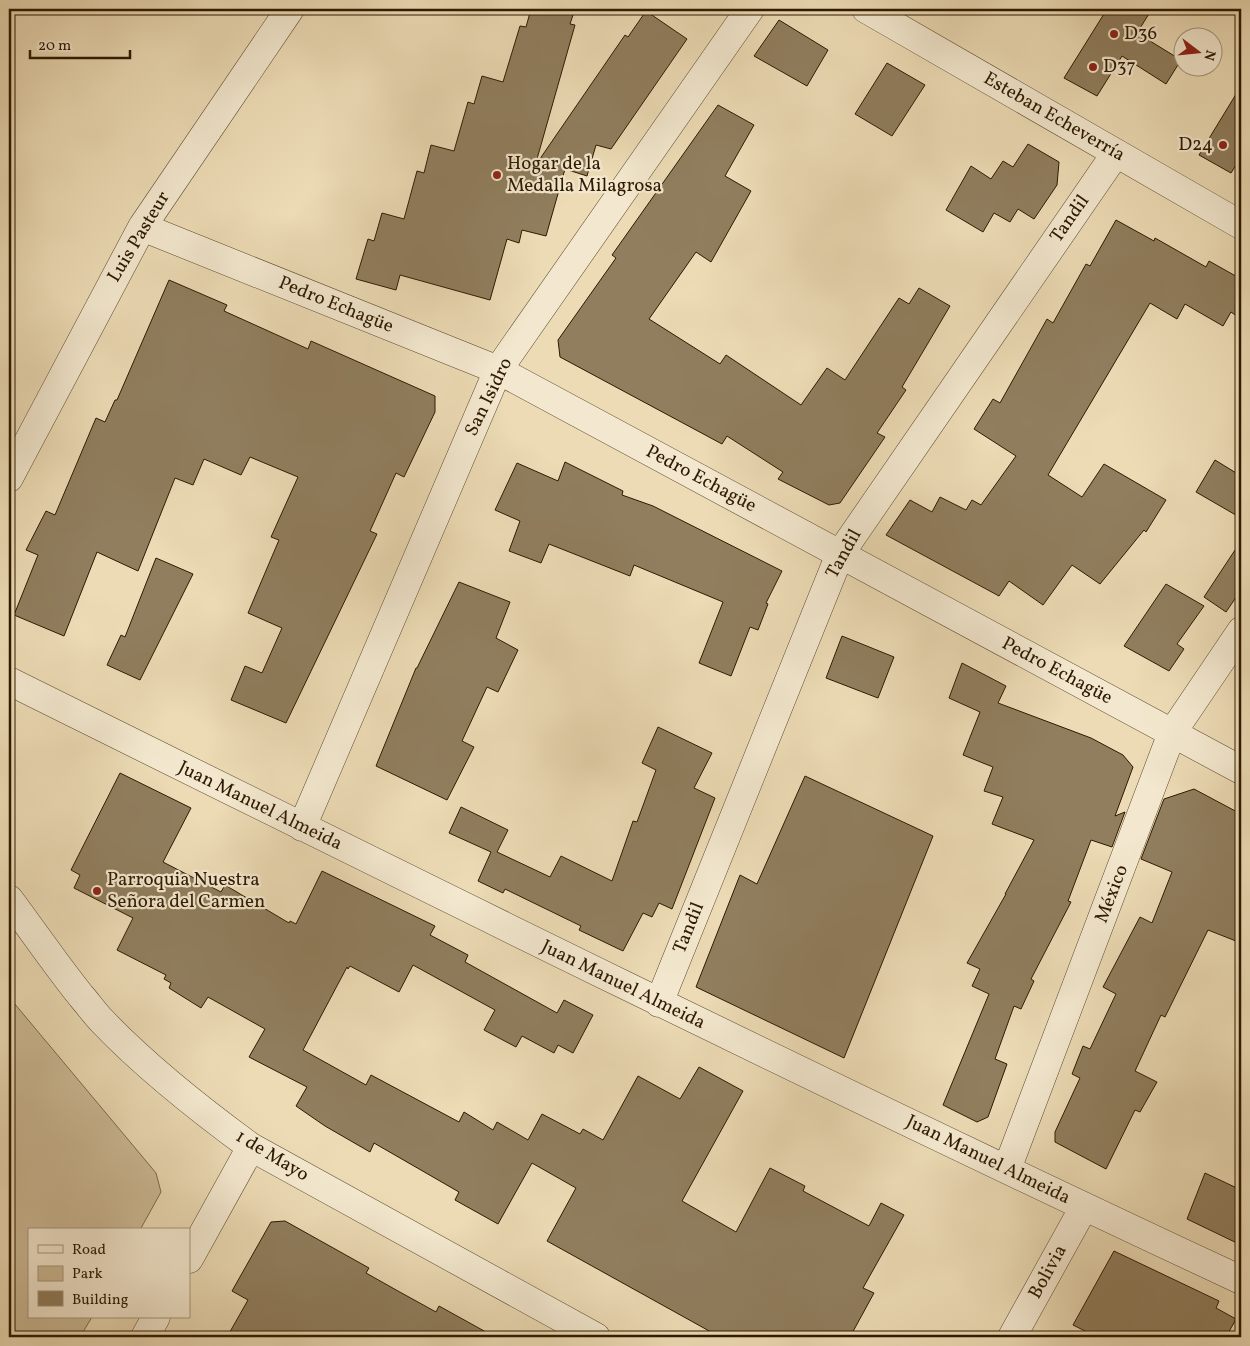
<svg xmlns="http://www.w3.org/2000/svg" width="1250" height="1346" viewBox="0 0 1250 1346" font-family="Vollkorn,serif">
  <rect width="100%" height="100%" fill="#ecdbb5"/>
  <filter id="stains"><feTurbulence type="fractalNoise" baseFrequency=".004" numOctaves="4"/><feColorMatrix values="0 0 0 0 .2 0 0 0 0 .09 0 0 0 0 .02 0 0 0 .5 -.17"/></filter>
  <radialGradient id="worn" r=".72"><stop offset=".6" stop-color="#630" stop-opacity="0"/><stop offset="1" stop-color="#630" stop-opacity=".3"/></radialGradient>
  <path fill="#ccba96" stroke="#7c6a4b" d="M 9,997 L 156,1173 L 161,1192 L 140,1230 L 29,1230 L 29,1317 L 92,1317 L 80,1337 L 9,1337 Z"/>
  <path fill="#907e5e" stroke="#2d1a00" d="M 531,9 L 575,9 L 570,24 L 575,25 L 535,166 L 625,35 L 628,37 L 646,11 L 687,39 L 611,149 L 596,145 L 587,176 L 565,169 L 546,236 L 522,230 L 519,243 L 507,239 L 490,300 L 400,275 L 396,290 L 356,279 L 368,239 L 374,241 L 382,213 L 404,219 L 417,171 L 424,173 L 431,145 L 454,151 L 468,102 L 474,104 L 482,76 L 503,82 L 520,26 L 526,27 Z
    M 1107,9 L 1152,9 L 1137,33 L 1181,60 L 1166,84 L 1122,56 L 1097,96 L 1064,78 Z
    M 779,20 L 828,50 L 807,86 L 754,56 Z
    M 887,63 L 925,85 L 892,136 L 855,114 Z
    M 1241,86 L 1241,157 L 1231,173 L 1199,155 Z
    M 718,105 L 754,125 L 725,176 L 751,191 L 711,262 L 696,252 L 649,319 L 720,364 L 726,355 L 801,405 L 827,368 L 845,380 L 899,298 L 909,304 L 919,288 L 950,306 L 902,387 L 906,390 L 877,433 L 885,437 L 840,503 L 829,505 L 778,479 L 783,472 L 727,436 L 722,444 L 560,357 L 558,340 L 616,258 L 612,255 Z
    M 1028,144 L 1059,162 L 1057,185 L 1034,219 L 1018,209 L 1010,222 L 994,213 L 983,232 L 946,210 L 971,166 L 991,179 L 1003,161 L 1013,167 Z
    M 1116,220 L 1154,241 L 1155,238 L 1206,267 L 1209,261 L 1241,279 L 1241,319 L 1231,312 L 1223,326 L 1185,304 L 1177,319 L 1150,303 L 1048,475 L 1082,497 L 1104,464 L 1166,500 L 1146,532 L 1144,530 L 1100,584 L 1072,565 L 1043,605 L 1009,581 L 999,596 L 886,535 L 910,500 L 932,512 L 940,497 L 966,510 L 972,500 L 981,505 L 1016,456 L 974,429 L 993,399 L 1000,403 L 1047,319 L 1053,323 L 1086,264 L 1090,266 Z
    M 169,280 L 227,305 L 224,311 L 308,349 L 311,341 L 435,396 L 435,412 L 404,477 L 396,473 L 370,531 L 377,534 L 286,723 L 231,700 L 245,666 L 262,673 L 282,628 L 248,613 L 279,540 L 271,537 L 298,477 L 250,457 L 241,475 L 204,459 L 193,485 L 175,478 L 138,571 L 97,552 L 64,636 L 14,615 L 38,555 L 26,550 L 46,511 L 55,515 L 96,418 L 105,422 L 115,400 L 117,400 Z
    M 1215,460 L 1241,476 L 1241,518 L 1196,492 Z
    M 565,462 L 623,491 L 622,495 L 653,506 L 782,571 L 766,603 L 768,604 L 758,630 L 750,627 L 731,676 L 699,663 L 723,602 L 634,565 L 630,576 L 549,544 L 541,563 L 509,551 L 520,521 L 495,510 L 517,463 L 558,481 Z
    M 1241,541 L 1241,590 L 1226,612 L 1204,597 Z
    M 156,558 L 193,574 L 140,680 L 107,665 L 121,635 L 125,637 Z
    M 459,582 L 510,602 L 496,638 L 518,650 L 498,692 L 487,687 L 462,741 L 474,747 L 447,800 L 376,766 L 416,668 L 417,668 Z
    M 1166,584 L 1204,606 L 1177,644 L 1184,649 L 1169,671 L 1124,646 Z
    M 842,636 L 894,657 L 878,698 L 826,678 Z
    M 962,663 L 1006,686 L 998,703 L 1091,738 L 1123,755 L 1133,767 L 1115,816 L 1125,812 L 1112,847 L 1091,840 L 1068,901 L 1071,902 L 1031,979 L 1034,981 L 1021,1009 L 1014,1006 L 995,1059 L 1007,1064 L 988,1117 L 977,1122 L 943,1105 L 989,994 L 972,986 L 980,969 L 967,963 L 1006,894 L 1005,894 L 1034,840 L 992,824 L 1003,797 L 984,791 L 993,767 L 963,755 L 980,712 L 949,698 Z
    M 658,727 L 712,753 L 694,788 L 715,798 L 672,909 L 659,903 L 652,917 L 643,913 L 623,951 L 579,930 L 581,926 L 505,889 L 503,893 L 478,881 L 491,852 L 449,833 L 461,807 L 508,830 L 497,852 L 550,877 L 561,856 L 612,881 L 633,821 L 637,822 L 656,770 L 642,763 Z
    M 120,773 L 191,808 L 163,862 L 221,892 L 225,885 L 289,923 L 290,921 L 296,924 L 322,871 L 435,926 L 430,935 L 468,955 L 465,962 L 557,1013 L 564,1000 L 593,1015 L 573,1053 L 558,1045 L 554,1053 L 522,1036 L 516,1047 L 484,1030 L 495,1010 L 413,965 L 399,992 L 350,966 L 348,969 L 347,967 L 303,1050 L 366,1085 L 371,1075 L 459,1122 L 464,1112 L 493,1130 L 497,1122 L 528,1140 L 542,1114 L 580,1134 L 583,1129 L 603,1140 L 638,1076 L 680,1099 L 699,1067 L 743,1091 L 682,1201 L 736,1232 L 770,1168 L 805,1186 L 803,1191 L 869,1226 L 881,1203 L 904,1215 L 863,1288 L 874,1293 L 850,1337 L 720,1337 L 547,1241 L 576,1188 L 532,1163 L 498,1224 L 455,1200 L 459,1192 L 374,1143 L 370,1152 L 325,1126 L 296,1106 L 307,1087 L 249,1057 L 265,1029 L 208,997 L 201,1008 L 169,988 L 171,983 L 164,979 L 166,975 L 117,950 L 133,918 L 74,888 L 80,875 L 71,870 Z
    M 805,776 L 933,836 L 844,1058 L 696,987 L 740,875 L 757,884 Z
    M 1194,789 L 1241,814 L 1241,943 L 1208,930 L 1165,1017 L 1161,1015 L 1135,1071 L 1157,1082 L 1140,1112 L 1135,1110 L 1106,1169 L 1055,1142 L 1055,1132 L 1080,1078 L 1072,1074 L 1083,1046 L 1090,1049 L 1116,994 L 1103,987 L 1140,917 L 1152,923 L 1172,872 L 1141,859 L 1164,799 Z
    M 1205,1173 L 1241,1190 L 1241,1245 L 1187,1219 Z
    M 285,1221 L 369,1268 L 366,1273 L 398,1291 L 436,1312 L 439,1306 L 495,1337 L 227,1337 L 248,1300 L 232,1291 L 271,1222 Z
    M 1114,1251 L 1219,1301 L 1216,1308 L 1236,1319 L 1226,1337 L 1097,1337 L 1073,1325 Z"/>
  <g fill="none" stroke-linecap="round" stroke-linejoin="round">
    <defs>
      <path id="minor" d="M 866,9 L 1241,225
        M 142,227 L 498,370 L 1241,770
        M 9,478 L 142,227 L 290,9
        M 9,681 C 418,884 827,1087 1241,1280
        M 302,827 L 498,370 L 750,9
        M 9,899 C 33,931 56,965 81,996 C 89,1005 95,1014 103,1022 C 148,1069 199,1109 251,1147 L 596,1337
        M 659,1003 L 840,554 L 1116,153
        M 1007,1169 L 1172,733 L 1241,631
        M 189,1259 L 251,1147
        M 145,1337 L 156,1317
        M 1012,1337 L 1084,1207"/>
    </defs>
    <use href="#minor" stroke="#5d4a2d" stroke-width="29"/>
    <use href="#minor" stroke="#f3e8cf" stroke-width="28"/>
  </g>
  <g fill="#8f2418" stroke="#f3e8cf" stroke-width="2">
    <circle cx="1114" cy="34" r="5"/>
    <circle cx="1093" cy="67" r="5"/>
    <circle cx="1223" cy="145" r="5"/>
    <circle cx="497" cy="175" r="5"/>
    <circle cx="97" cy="891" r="5"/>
  </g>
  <g text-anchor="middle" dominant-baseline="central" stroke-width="4.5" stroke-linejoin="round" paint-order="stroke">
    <g font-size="19" fill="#2d1a00" stroke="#f3e8cf" text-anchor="start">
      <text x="1124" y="34">D36</text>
      <text x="1103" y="67">D37</text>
      <text x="1213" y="145" text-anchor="end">D24</text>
      <text x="507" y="164">Hogar de la<tspan x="507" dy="22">Medalla Milagrosa</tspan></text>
      <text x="107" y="880">Parroquia Nuestra<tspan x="107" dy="22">Señora del Carmen</tspan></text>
    </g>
    <g font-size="19" fill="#2d1a00" stroke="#f3e8cf">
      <text transform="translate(1054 117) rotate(30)">Esteban Echeverría</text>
      <text transform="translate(1070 219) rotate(-55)">Tandil</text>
      <text transform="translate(139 237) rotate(-59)">Luis Pasteur</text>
      <text transform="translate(336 305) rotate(22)">Pedro Echagüe</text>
      <text transform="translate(489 397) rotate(-64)">San Isidro</text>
      <text transform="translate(701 479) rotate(28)">Pedro Echagüe</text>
      <text transform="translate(844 554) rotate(-61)">Tandil</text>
      <text transform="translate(1057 671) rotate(28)">Pedro Echagüe</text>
      <text transform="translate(260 806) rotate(26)">Juan Manuel Almeida</text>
      <text transform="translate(1112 894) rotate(-69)">México</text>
      <text transform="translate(689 928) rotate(-68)">Tandil</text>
      <text transform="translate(623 985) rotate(26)">Juan Manuel Almeida</text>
      <text transform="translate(272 1156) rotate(31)">1 de Mayo</text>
      <text transform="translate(988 1160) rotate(26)">Juan Manuel Almeida</text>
      <text transform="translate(1048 1272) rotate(-61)">Bolivia</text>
    </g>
  </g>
  <rect width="1250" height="1346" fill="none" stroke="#ecdbb5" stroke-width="30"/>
  <rect x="10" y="10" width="1230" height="1326" fill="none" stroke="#2d1a00" stroke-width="2.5"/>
  <rect x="15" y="15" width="1220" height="1316" fill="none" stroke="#2d1a00"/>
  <rect x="28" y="1228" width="162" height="90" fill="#f3e8cf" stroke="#a4967c"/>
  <rect x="38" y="1245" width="25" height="8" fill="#f3e8cf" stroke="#a4967c"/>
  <text x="72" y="1254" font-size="15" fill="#2d1a00">Road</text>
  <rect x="38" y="1266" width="25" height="15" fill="#ccba96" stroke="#a4967c"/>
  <text x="72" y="1278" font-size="15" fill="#2d1a00">Park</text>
  <rect x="38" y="1291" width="25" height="15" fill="#907e5e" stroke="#a4967c"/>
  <text x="72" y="1304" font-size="15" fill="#2d1a00">Building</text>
  <g transform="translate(1198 52) rotate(106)"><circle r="24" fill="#f3e8cf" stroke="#a4967c"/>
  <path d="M0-4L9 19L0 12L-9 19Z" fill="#8f2418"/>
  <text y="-8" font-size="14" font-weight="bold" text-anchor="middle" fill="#2d1a00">N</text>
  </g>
  <path d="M30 50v8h100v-8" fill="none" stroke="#2d1a00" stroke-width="2.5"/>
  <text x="38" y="50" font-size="15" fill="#2d1a00" stroke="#f3e8cf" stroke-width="4" paint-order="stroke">20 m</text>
  <rect width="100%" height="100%" filter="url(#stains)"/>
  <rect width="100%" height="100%" fill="url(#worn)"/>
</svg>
